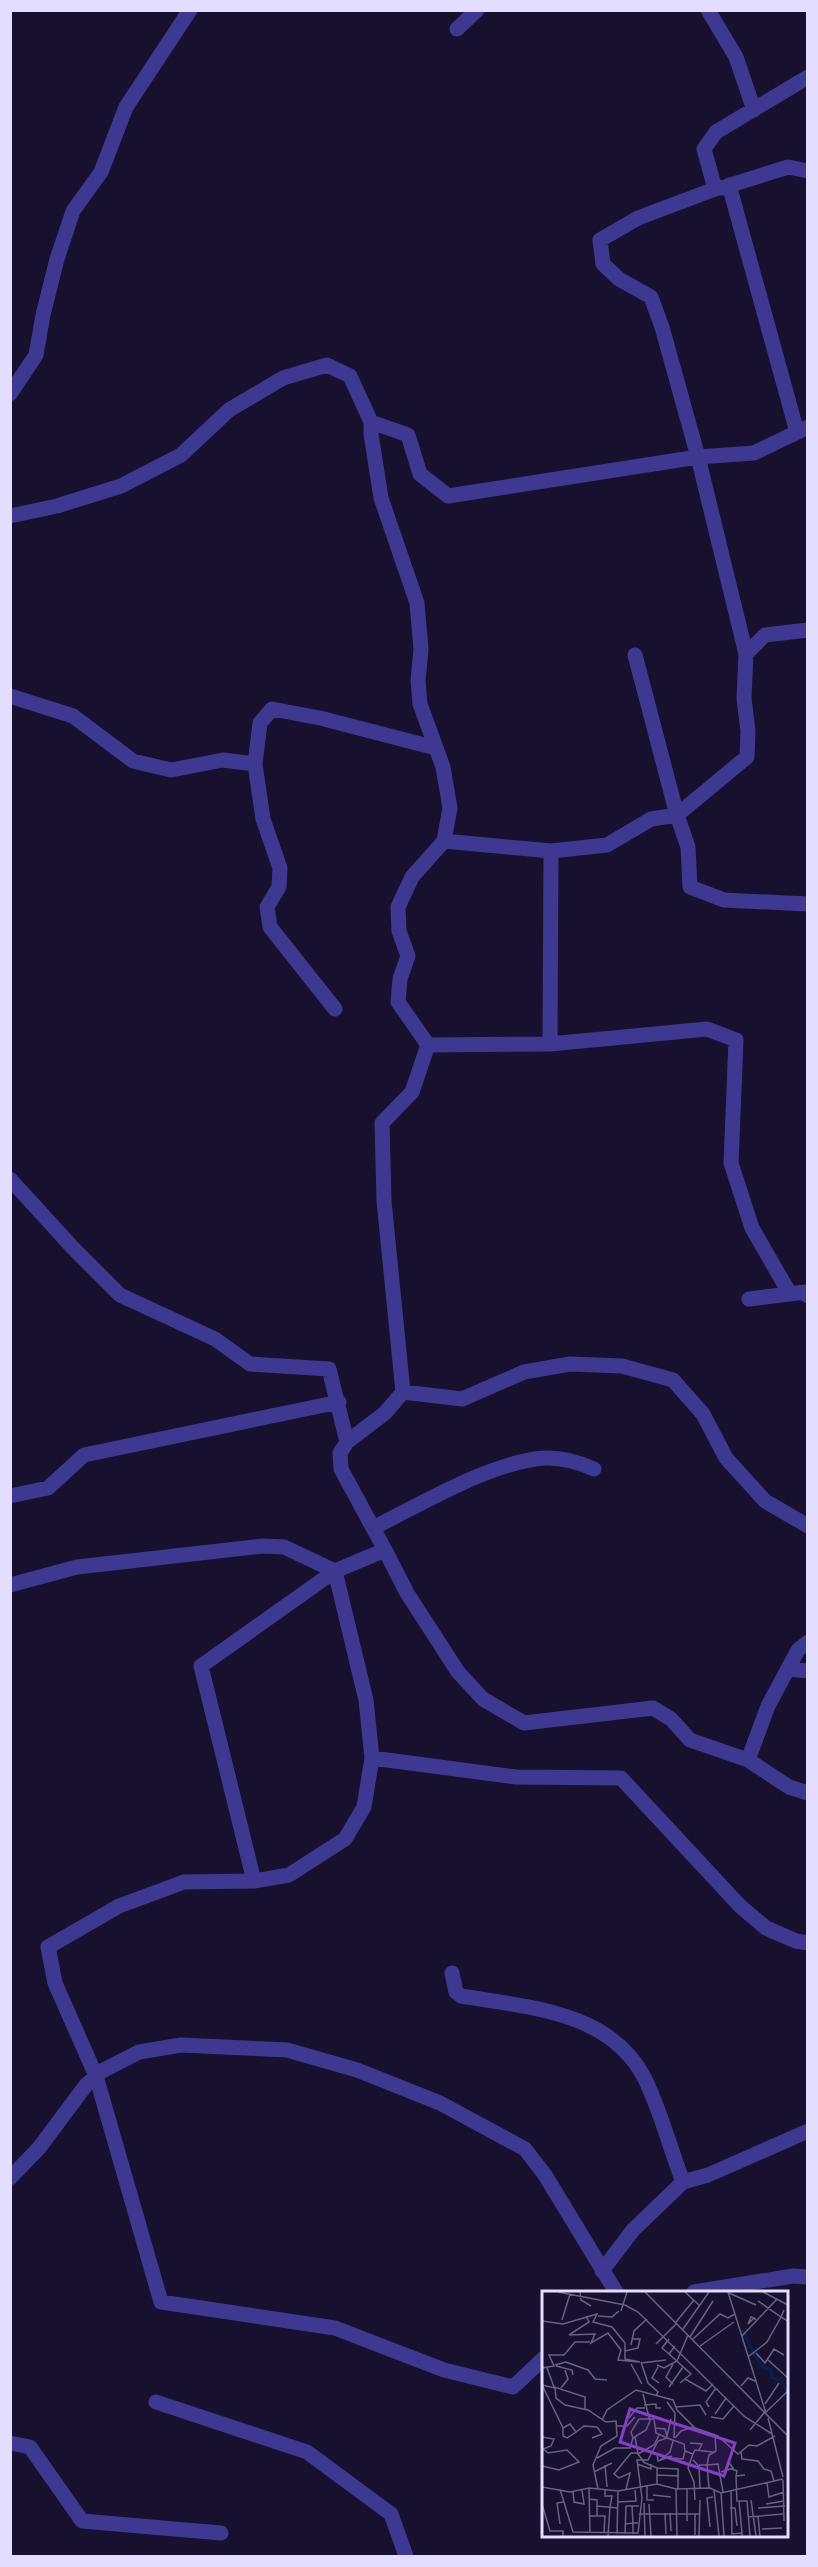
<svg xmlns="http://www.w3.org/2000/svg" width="818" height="2567" viewBox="0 0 818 2567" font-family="Quicksand,sans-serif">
  <rect width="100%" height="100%" fill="#17102f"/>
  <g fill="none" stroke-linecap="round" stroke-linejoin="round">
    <path stroke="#3f3891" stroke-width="15" d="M 708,10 L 736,57 L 754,110
      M 457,29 L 477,10
      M 808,77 L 716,132 L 704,149 L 715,189 L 638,218 L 600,240 L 603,264 L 619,279 L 651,297 L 662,327 L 698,457 L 754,453 L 808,427
      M 729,185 L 797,432
      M 721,188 L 788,167 L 808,171
      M 10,394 L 36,355 L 43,315 L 57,259 L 73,211 L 101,172 L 126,107 L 190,10
      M 371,422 L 371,434 L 381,498 L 417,603 L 421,649 L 418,681 L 420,704 L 443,767 L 450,808 L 444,841 L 551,851
      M 10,516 L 57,506 L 121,486 L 181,455 L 229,410 L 283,378 L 327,365 L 350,376 L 371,422 L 408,435 L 420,474 L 448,496 L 698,457 L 746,654
      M 635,655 L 677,815 L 747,757 L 748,731 L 744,698 L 746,654 L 765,635 L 808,630
      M 10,696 L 73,716 L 133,761 L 171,770 L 223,760 L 255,764
      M 335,1009 L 270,927 L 267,907 L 279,887 L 280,868 L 263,819 L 255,764 L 260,723 L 272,709 L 320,718 L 436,748
      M 550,1044 L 707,1029 L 736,1040 L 731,1163 L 752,1228 L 790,1294
      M 428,1045 L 398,1002 L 400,979 L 408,956 L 399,931 L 398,907 L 412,877 L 444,841
      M 10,1179 L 73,1248 L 120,1295 L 215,1339 L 250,1364 L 329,1369 L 347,1442
      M 749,1299 L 805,1292 L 808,1296
      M 403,1392 L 462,1399 L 524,1372 L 570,1364 L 622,1366 L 673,1380 L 703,1414 L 726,1458 L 765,1501 L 808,1526
      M 10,1496 L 48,1488 L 84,1455 L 339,1402
      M 373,1528 C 421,1504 483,1467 535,1459 C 555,1456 576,1461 594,1469
      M 385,1550 L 341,1469 L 340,1453 L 347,1442 L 385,1413 L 403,1392 L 384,1201 L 382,1123 L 412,1092 L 428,1045 L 550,1044 L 551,851 L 607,845 L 651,819 L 677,815 L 688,847 L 690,887 L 724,900 L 808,904
      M 10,1585 L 77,1567 L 263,1546 L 284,1547 L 335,1571 L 201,1666 L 254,1881
      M 788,1669 L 808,1671
      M 372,1758 L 516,1777 L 621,1778 L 740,1906 L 766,1928 L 796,1941 L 808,1943
      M 748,1760 L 768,1706 L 798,1650 L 808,1642
      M 452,1973 L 456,1992 L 461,1996 C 527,2007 611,2011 645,2079 C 661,2112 670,2148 683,2182
      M 10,2178 L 39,2148 L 86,2085 L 102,2071 L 139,2052 L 181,2045 L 287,2050 L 357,2070 L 440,2103 L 525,2149 L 545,2175 L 616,2292
      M 602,2271 L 633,2230 L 683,2182 L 708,2175 L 808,2131
      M 694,2292 L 793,2276 L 808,2277
      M 544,2358 L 513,2387 L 444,2370 L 335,2328 L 161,2302 L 96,2076 L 55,1983 L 48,1947 L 119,1906 L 184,1882 L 254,1881 L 289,1875 L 345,1839 L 364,1807 L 372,1758 L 366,1700 L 335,1571 L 385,1550 L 407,1593 L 458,1672 L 483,1699 L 524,1723 L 653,1708 L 671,1719 L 690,1740 L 748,1760 L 789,1787 L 808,1793
      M 156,2402 L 307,2452 L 391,2514 L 406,2556
      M 10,2443 L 30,2447 L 82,2521 L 221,2533"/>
  </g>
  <g transform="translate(542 2291)">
    <rect width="246" height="246" fill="#17102f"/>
    <path fill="none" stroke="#071f50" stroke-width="3" d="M 200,38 L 213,65 L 221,76 L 229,78 L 230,87 L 239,88 L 245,101"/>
    <path fill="none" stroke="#696282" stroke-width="1.5" d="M 16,1 L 83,14 L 96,21 L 203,126 L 230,143M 38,1 L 39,9 L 49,15M 103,1 L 246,145M 143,1 L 158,15M 186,1 L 224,122M 221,1 L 246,14M 187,2 L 214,14M 216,10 L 239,26 L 242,19M 79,20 L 85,1M 56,25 L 70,26 L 77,20M 212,27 L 209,26 L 206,33 L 212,27 L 215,30M 20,29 L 28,3M 0,30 L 21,33 L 55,23 L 51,31 L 70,36 L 83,52 L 83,68 L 98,71 L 76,69 L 79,59 L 66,42 L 49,52 L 53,43 L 27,44M 134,31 L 152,9M 141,38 L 167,1M 27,44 L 47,31 L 44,25M 200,45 L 235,8M 148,46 L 171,10M 151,48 L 178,23 L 186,27 L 193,23M 114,53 L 134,33M 89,54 L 92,40 L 105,28M 133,55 L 127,63 L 149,83 L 138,92M 158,55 L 192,31M 83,60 L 96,57 L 98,48 L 90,48M 214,62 L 223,72 L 232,58 L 242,64M 127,63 L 120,57 L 127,48M 206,66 L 225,51 L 239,26 L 246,30M 226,69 L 246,87M 99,71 L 106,92 L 116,101 L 114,105M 99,72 L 124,69M 89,73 L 100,93M 13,74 L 24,71 L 46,79 L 53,88 L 65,89M 115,74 L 122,77 L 135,70 L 146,44M 14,75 L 30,79 L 31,84M 116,76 L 110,87 L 117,92M 0,77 L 12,75 L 7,64 L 22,64 L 33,51 L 48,51M 5,77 L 12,96 L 43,106 L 43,118M 143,88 L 164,100 L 171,93M 131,93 L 124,86 L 131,73M 0,94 L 13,97 L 14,107 L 23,114 L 46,119 L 64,131 L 74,130 L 75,145 L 59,155 L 51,174 L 56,198M 0,94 L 21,137 L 21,145 L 25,147 L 34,141 L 28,133 L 21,137M 199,95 L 206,87 L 213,90M 127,96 L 141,76M 19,97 L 26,88 L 23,79M 125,111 L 133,122 L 132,147M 223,113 L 237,92M 102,114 L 114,113 L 114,117 L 119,117M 134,116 L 158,114 L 164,124M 167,116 L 164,111 L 174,97M 224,121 L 246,100M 173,123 L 184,107M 169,126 L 181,128 L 192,115M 87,127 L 95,117 L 103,117M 226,127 L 241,186M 60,129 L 65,119 L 94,99 L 131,109 L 135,119 L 153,137 L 176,145 L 196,163 L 207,154 L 215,155 L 233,145M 75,135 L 85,135 L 93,126M 113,137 L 123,138 L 125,145 L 129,128M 208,139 L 222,122M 34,141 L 42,135 L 55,136M 0,146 L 12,148 L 9,155 L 1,158M 93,146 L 96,163 L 102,171M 50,147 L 60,143 L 55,136M 125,147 L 142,153 L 143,160 L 151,163 L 146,177 L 152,191 L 153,209M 133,147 L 139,140 L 151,136M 148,152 L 160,153 L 157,159M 199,161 L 200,168 L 216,170 L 222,178 L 229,180 L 232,190M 115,162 L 116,170 L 130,165M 96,163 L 112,154 L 117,144M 151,163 L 153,159 L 171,161M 55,167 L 73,157 L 88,157 L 91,147 L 104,139 L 108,130 L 101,103M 130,167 L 141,168 L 143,160M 118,169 L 128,161 L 131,150M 151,169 L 157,175 L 158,197M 101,171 L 115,177 L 115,193M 95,173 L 109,178 L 109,173M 63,174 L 65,196M 157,174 L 165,174 L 167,164 L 174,160 L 173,144M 0,175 L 17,179 L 37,171 L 25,159 L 6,162 L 1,158M 115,177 L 136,178 L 136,198M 190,178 L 195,180 L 194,185 L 203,184M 52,181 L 70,172M 179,181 L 191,177 L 186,170M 115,184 L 137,185M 194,185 L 195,211M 241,189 L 242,230M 225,192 L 227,206 L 242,201M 105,195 L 105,209 L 112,209M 0,196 L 28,201 L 47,197 L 76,200 L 115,193 L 134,198 L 168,197 L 179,202 L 241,188M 47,197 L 48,242M 167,197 L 165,174 L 176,173 L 181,201M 18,198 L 31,241 L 96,242 L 100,207 L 95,169 L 106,169 L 116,150 L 125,147 L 114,142 L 112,128 L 97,128 L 89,141 L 91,147M 84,198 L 88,182 L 77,187 L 72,183 L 89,162 L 96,162M 134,198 L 135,245M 145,198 L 145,230M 63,199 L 63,205 L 70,205 L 68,216M 172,199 L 177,245M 31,200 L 32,211 L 42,213 L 40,199M 189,200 L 190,243 L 200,242 L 200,245M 179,202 L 182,245M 111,204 L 129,206M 47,208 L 55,209 L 55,225M 209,209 L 214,245M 76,211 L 94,210 L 93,199M 102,212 L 103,245M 0,213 L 8,240 L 21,240 L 21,245M 107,213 L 109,245M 224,213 L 242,210M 55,215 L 76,217M 90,215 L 91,232 L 96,232M 188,217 L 193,217 L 195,235M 216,217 L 243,215M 123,222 L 124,243M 128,222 L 129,240M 97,223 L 158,223M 47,225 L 63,225 L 62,242M 216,225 L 218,245M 206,226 L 241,223M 18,233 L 15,212 L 21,211M 83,233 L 91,232 L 91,243M 168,236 L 165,207 L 171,206M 220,238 L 240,237M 200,242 L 197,210 L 205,210 L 208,245M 75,243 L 76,200M 83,243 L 84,215 L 97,215M 153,244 L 153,223M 66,245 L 68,216M 157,245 L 158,209"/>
    <path fill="#853ec5" fill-opacity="0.15" stroke="#853ec5" stroke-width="3" d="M 88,118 L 193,152 L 182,185 L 78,151 Z"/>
    <rect width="246" height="246" fill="none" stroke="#e3deff" stroke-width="3"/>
  </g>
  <rect width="818" height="2567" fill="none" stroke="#e3deff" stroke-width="24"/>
</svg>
